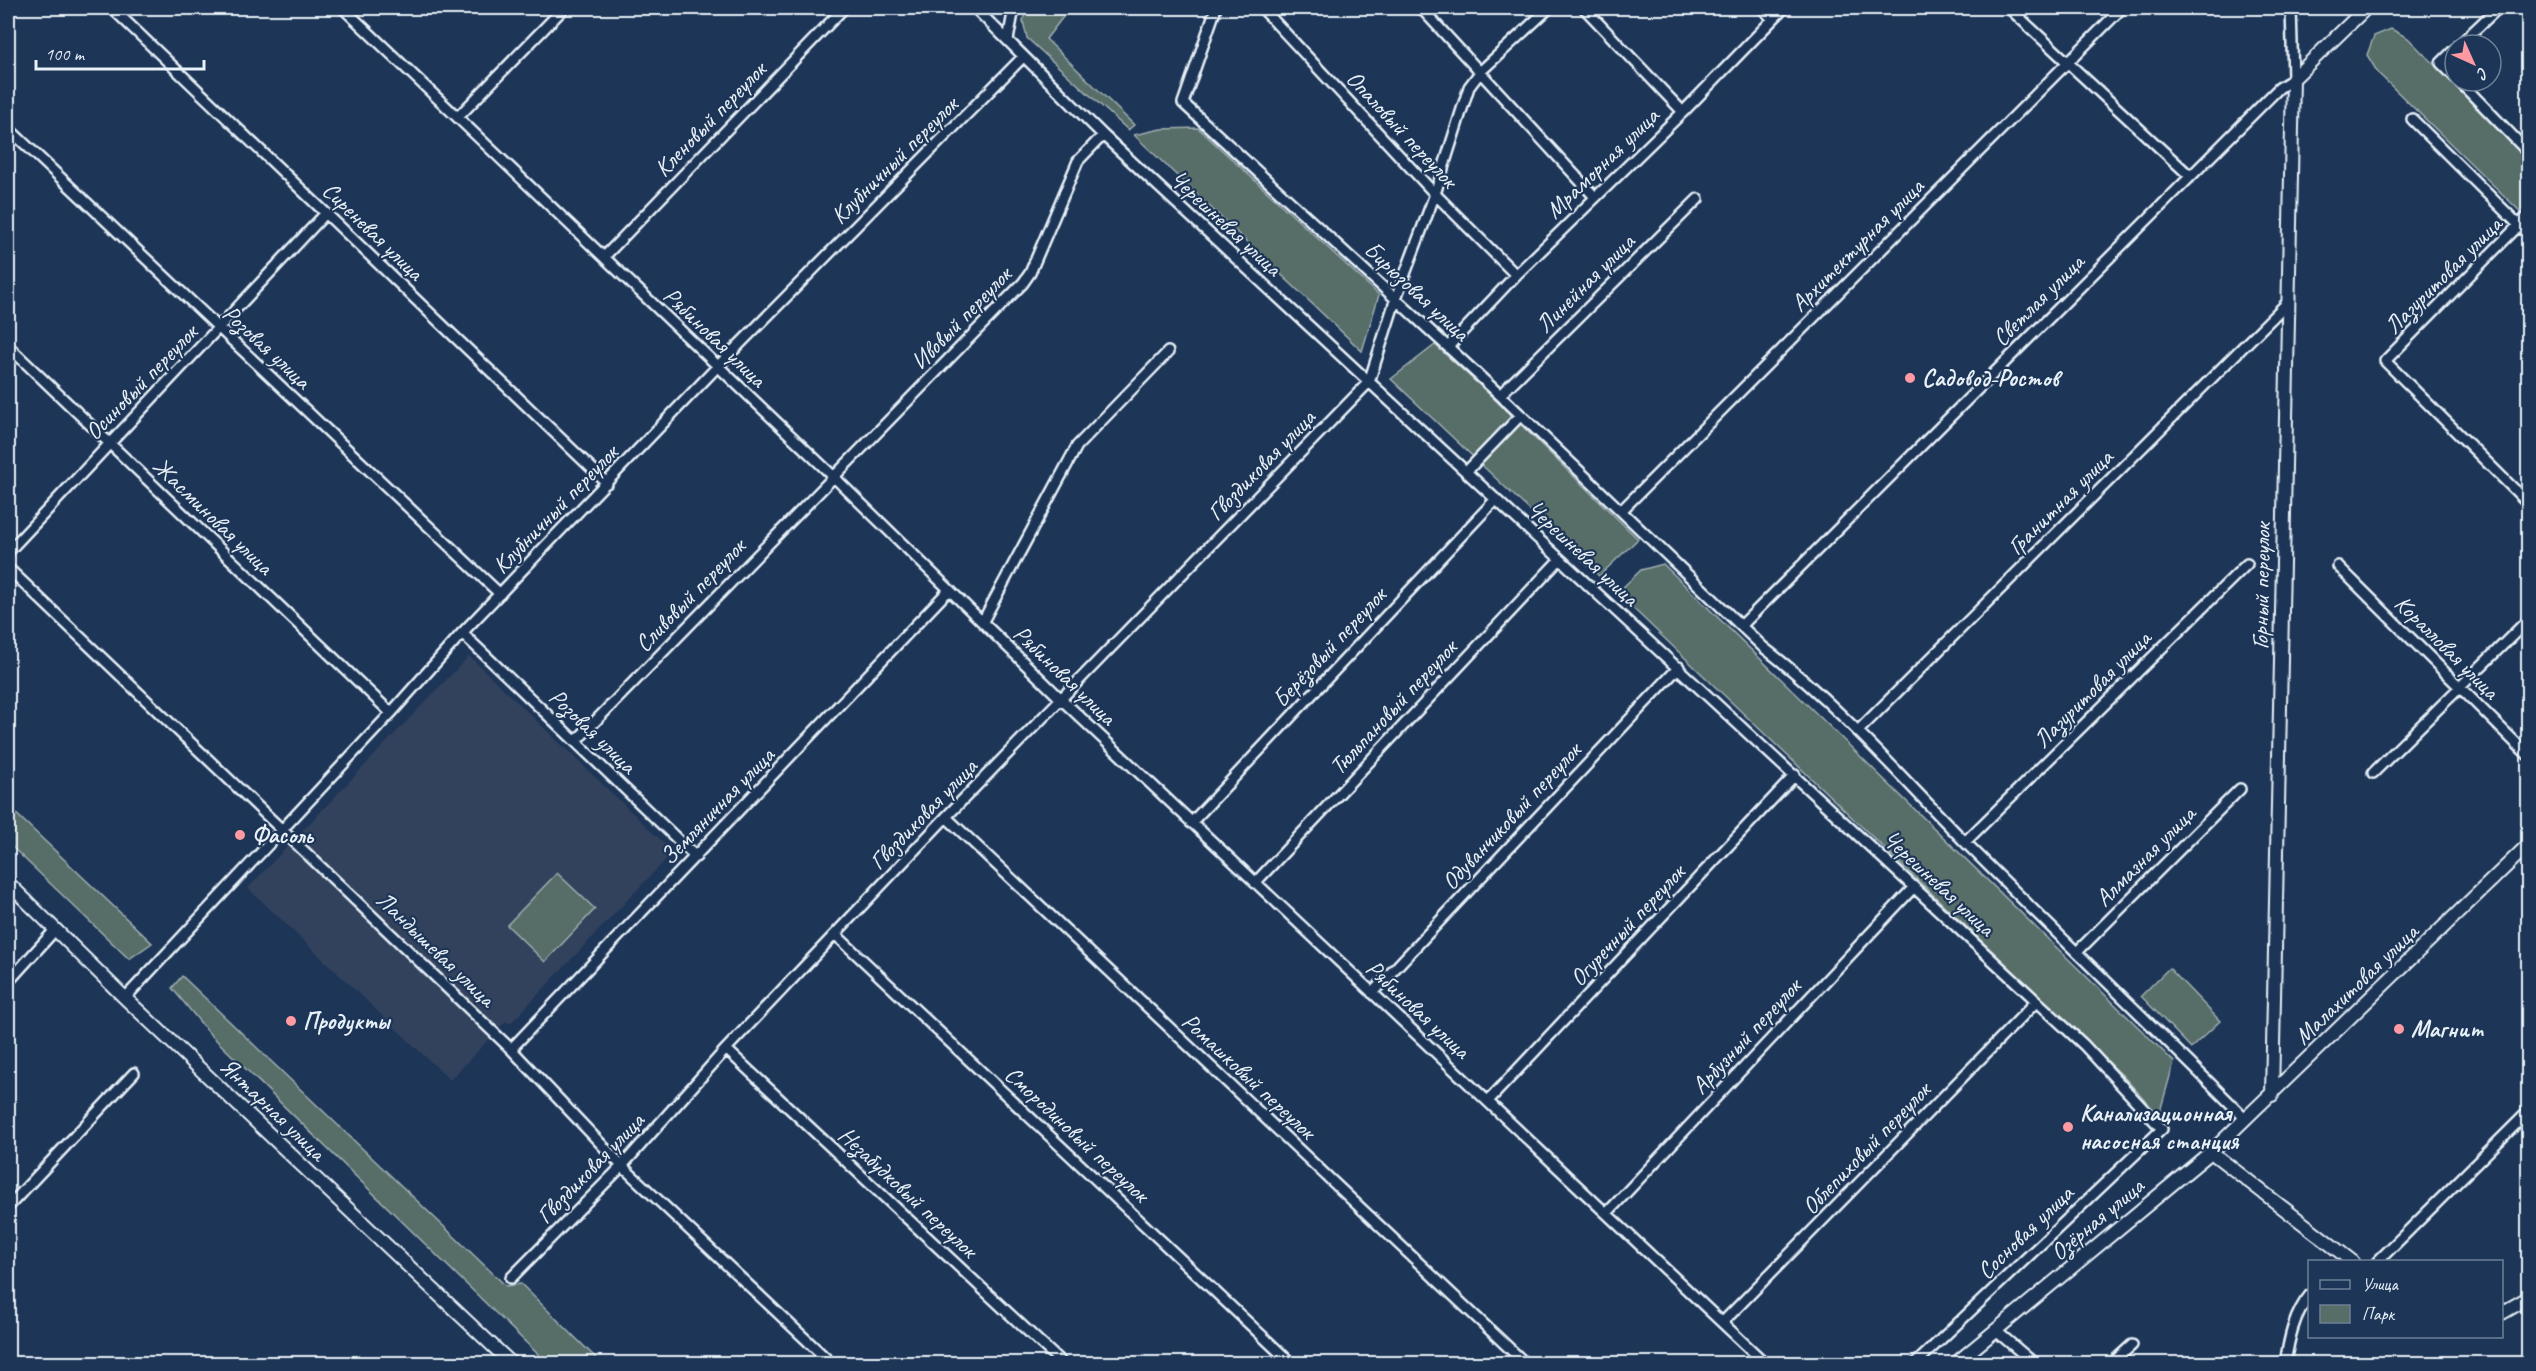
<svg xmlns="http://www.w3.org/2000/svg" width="2536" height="1371" viewBox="0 0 2536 1371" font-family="Caveat,sans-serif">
  <rect width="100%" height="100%" fill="#1d3557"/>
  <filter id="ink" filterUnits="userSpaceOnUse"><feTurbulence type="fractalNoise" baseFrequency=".0167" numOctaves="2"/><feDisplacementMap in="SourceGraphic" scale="12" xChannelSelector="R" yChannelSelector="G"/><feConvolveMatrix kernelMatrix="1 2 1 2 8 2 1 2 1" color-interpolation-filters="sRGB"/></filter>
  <g filter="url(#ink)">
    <path fill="#32435d" d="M 469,656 L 673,852 L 510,1024 L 506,1021 L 450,1080 L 248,888 Z"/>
    <path fill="#576d68" stroke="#a0afb0" stroke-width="1.5" d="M 1026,8 L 1060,8 L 1066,13 L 1046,39 L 1134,125 L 1128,130 L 1027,38 L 1023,21 Z
      M 2391,29 L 2408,38 L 2528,160 L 2528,219 L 2378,73 L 2367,55 L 2374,36 Z
      M 1198,128 L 1379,295 L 1362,351 L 1134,135 L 1161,129 Z
      M 1435,345 L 1488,393 L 1638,539 L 1599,576 L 1391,379 Z
      M 1663,564 L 2174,1062 L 2159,1115 L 2122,1075 L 1617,593 L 1641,570 Z
      M 8,806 L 152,943 L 129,959 L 8,843 Z
      M 557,873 L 595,909 L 545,962 L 507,925 Z
      M 2169,968 L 2220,1021 L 2191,1048 L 2141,996 Z
      M 182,976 L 506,1286 L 521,1284 L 601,1363 L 547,1363 L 209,1033 L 172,988 Z"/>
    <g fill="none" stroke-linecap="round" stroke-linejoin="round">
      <defs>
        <path id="minor" d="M 112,8 L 607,483
          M 343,8 L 833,476 L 1061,699 L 1766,1364
          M 975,8 L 1103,135 L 2084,1045 L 2162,1129 L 1915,1364
          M 1216,8 L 1183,103 L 1500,395 L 1763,647 C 1839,705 1898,774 1965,842 C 2058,935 2153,1026 2246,1119
          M 1262,8 L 1435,194 L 1516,275
          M 1421,8 L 1595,197
          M 1584,8 L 1683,112
          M 1762,8 L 1773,19
          M 2009,8 L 2190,176
          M 1008,40 L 1014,8
          M 2459,45 L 2498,8
          M 2455,49 L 2441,63 L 2455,77
          M 2459,81 L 2528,152
          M 458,117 L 564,8
          M 2412,119 L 2528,234
          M 8,128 L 500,594
          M 2528,216 L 2385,361 L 2528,503
          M 604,257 L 844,8
          M 8,346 L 391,713
          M 1448,347 L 1516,275 L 1683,112 L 1784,8
          M 1500,395 L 1698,199
          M 1466,472 L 1521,415
          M 1621,511 L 2122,8
          M 8,552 L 326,213
          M 2338,566 L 2528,755
          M 8,568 L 511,1049 L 622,1166 L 832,1364
          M 983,621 L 1077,446 L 1168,352
          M 1742,625 L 2279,88 L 2293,79 L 2291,8
          M 462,633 L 696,857
          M 1859,730 L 2288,302
          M 576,741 L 1023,283 L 1030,273 L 1078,161 L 1103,135
          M 2373,773 L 2528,620
          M 946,817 L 1526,1364
          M 1191,823 L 1496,499
          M 1965,842 L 2247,564
          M 1255,883 L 1560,559
          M 835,934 L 1292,1364
          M 2078,951 L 2240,789
          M 8,982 L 55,930
          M 1372,993 L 1679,667
          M 125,998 L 391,713 L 462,633 L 718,366 L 1023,57
          M 511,1049 L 949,590
          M 726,1049 L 1063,1364
          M 1488,1101 L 1795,775
          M 8,1207 L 134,1073
          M 1608,1212 L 1914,887
          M 2377,1262 L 2528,1112
          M 511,1278 L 622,1166 L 726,1049 L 946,817 L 1369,382 L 1396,298 L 1435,194 L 1469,87 L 1481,71 L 1549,8
          M 1723,1322 L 2037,1001
          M 1995,1330 L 2035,1364
          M 2111,1364 L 2132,1345
          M 2285,1364 C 2289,1339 2294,1314 2310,1295"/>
        <path id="tertiary" d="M 8,883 L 125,998 L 512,1364
          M 2272,1095 L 2293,79 L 2366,8
          M 2211,1152 L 2528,845
          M 2502,1313 L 2528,1298
          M 1955,1364 L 2211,1152 L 2353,1262"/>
      </defs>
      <use href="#minor" stroke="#e8f1f8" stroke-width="14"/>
      <use href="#tertiary" stroke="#e8f1f8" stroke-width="16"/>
      <use href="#minor" stroke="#1d3557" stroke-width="9"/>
      <use href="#tertiary" stroke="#1d3557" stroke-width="12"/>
    </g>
  </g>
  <g fill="#ff9aa2" stroke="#1d3557" stroke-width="2">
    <circle cx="1910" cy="378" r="6"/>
    <circle cx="240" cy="835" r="6"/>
    <circle cx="291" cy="1021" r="6"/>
    <circle cx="2399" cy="1029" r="6"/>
    <circle cx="2068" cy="1127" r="6"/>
  </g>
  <g text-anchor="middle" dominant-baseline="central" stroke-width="4.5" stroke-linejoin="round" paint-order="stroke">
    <g font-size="24" fill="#e8f1f8" stroke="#1d3557">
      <text transform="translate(710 119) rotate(-46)">Кленовый переулок</text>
      <text transform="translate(1402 129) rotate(47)">Опаловый переулок</text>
      <text transform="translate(894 160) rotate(-45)">Клубничный переулок</text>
      <text transform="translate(1602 163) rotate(-44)">Мраморная улица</text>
      <text transform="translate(1226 223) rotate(43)">Черешневая улица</text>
      <text transform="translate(373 231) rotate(44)">Сиреневая улица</text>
      <text transform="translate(1857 245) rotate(-45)">Архитектурная улица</text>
      <text transform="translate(2443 275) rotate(-45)">Лазуритовая улица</text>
      <text transform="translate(1585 283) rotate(-45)">Линейная улица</text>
      <text transform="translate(1417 291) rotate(43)">Бирюзовая улица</text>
      <text transform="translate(2038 300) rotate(-45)">Светлая улица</text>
      <text transform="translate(961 318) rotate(-46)">Ивовый переулок</text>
      <text transform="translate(715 337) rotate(44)">Рябиновая улица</text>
      <text transform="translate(267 347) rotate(43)">Розовая улица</text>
      <text transform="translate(141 382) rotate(-46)">Осиновый переулок</text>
      <text transform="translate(1261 465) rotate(-46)">Гвоздиковая улица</text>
      <text transform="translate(2060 502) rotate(-45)">Гранитная улица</text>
      <text transform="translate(555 509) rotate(-46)">Клубничный переулок</text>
      <text transform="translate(213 516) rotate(44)">Жасминовая улица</text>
      <text transform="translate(1583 553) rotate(43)">Черешневая улица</text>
      <text transform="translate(2261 586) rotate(-89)">Горный переулок</text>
      <text transform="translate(690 595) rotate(-46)">Сливовый переулок</text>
      <text transform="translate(1329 647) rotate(-47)">Берёзовый переулок</text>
      <text transform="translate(2447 647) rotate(45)">Коралловая улица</text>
      <text transform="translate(1065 675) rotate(44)">Рябиновая улица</text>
      <text transform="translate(2092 689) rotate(-45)">Лазуритовая улица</text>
      <text transform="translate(1393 707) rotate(-47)">Тюльпановый переулок</text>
      <text transform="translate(593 731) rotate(44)">Розовая улица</text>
      <text transform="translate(717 806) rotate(-46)">Земляничная улица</text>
      <text transform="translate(923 814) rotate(-46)">Гвоздиковая улица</text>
      <text transform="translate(1511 816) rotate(-47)">Одуванчиковый переулок</text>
      <text transform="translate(2145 856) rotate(-45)">Алмазная улица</text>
      <text transform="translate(1939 883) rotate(43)">Черешневая улица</text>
      <text transform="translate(1627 925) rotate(-47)">Огуречный переулок</text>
      <text transform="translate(436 949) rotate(44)">Ландышевая улица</text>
      <text transform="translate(2356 984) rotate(-44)">Малахитовая улица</text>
      <text transform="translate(1418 1009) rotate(43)">Рябиновая улица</text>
      <text transform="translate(1746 1036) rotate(-47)">Арбузный переулок</text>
      <text transform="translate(1249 1076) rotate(43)">Ромашковый переулок</text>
      <text transform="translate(273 1109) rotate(44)">Янтарная улица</text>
      <text transform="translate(1077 1134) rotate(43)">Смородиновый переулок</text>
      <text transform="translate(1866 1148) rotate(-46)">Облепиховый переулок</text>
      <text transform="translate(590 1168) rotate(-46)">Гвоздиковая улица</text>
      <text transform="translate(908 1192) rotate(43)">Незабудковый переулок</text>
      <text transform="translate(2097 1219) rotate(-40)">Озёрная улица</text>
      <text transform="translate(2025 1232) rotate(-44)">Сосновая улица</text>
    </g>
    <g font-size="24" font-weight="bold" fill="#e8f1f8" stroke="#1d3557" text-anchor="start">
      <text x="1922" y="378">Садовод-Ростов</text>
      <text x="252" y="835">Фасоль</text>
      <text x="303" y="1021">Продукты</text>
      <text x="2411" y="1029">Магнит</text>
      <text x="2080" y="1113">Канализационная<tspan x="2080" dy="28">насосная станция</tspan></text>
    </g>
  </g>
  <rect width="2536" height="1371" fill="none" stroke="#1d3557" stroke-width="30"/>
  <rect x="15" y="15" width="2506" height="1341" fill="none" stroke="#e8f1f8" stroke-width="2" filter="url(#ink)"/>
  <rect x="2308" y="1260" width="195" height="78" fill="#1d3557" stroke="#6e8097" stroke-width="1.5"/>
  <rect x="2320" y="1280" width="30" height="9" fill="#1d3557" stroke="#6e8097" stroke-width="1.5"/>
  <text x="2362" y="1290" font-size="18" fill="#e8f1f8">Улица</text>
  <rect x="2320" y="1305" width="30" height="18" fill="#576d68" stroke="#6e8097" stroke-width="1.5"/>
  <text x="2362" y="1320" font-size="18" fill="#e8f1f8">Парк</text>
  <g transform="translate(2473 63) rotate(135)"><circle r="28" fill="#1d3557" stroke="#6e8097" stroke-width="1.5"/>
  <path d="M0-4.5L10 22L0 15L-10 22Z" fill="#ff9aa2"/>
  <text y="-9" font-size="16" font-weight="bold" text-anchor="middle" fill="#e8f1f8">С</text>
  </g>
  <path d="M36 60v9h168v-9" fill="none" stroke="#e8f1f8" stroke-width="3"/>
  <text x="45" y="60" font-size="18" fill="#e8f1f8" stroke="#1d3557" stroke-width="4.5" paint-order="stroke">100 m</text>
</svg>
